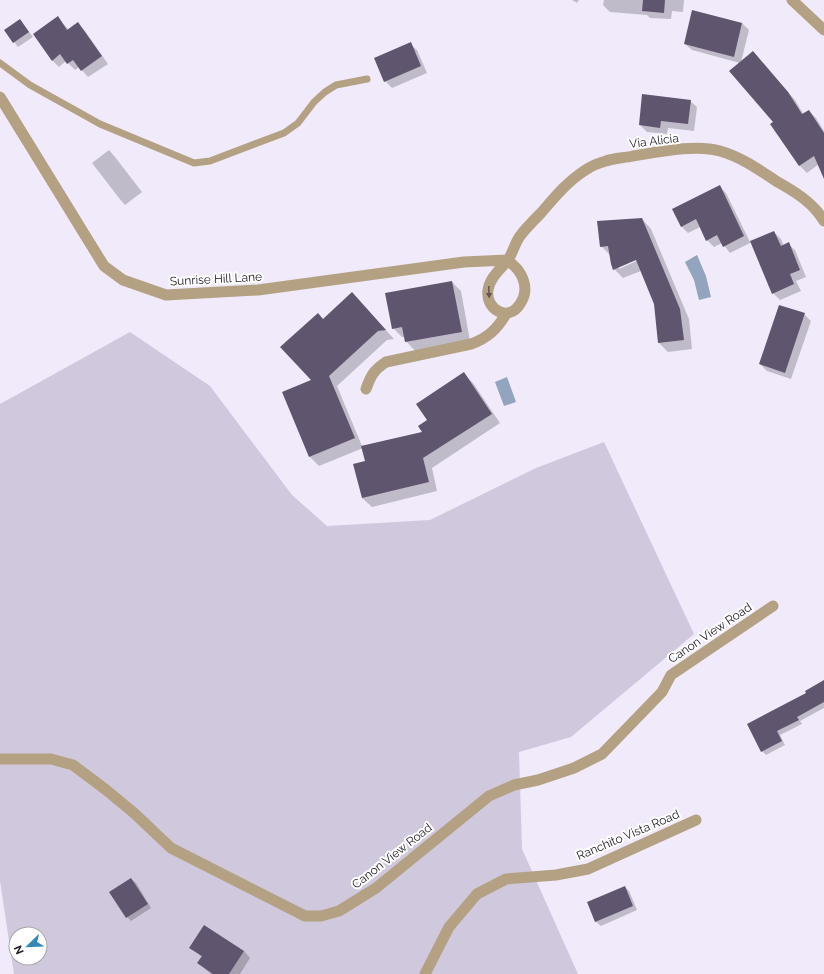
<svg xmlns="http://www.w3.org/2000/svg" width="824" height="974" viewBox="0 0 824 974" font-family="Raleway,sans-serif">
  <rect width="100%" height="100%" fill="#f1eafb"/>
  <path fill="#d0c8dc" fill-rule="evenodd" d="M 130,332 L 210,386 L 292,495 L 327,526 L 430,520 L 536,468 L 604,442 L 694,634 L 571,737 L 519,752 L 522,849 L 578,974 L 14,974 L 0,881 L 0,404 ZM 16,934 L 40,934 L 40,958 L 16,958 Z"/>
  <path fill="#92a4be" d="M 697,255 L 706,276 L 711,297 L 699,300 L 694,280 L 685,262 Z
    M 507,377 L 516,402 L 504,406 L 495,382 Z"/>
  <path fill="#0003" fill-rule="evenodd" d="M 572,0 L 579,0 L 577,3 Z
    M 604,0 L 684,0 L 683,12 L 672,11 L 671,19 L 650,18 L 647,15 L 610,12 L 603,5 Z
    M 693,11 L 742,23 L 749,30 L 741,62 L 753,52 L 795,100 L 804,115 L 809,111 L 816,118 L 824,131 L 824,177 L 819,164 L 807,173 L 800,166 L 771,124 L 774,122 L 740,63 L 692,50 L 685,44 Z
    M 58,18 L 69,30 L 78,24 L 85,31 L 108,64 L 88,77 L 79,67 L 75,70 L 66,61 L 59,67 L 52,60 Z
    M 20,20 L 33,37 L 18,47 L 5,30 Z
    M 410,44 L 417,50 L 427,73 L 392,88 L 385,81 Z
    M 690,101 L 697,107 L 694,131 L 668,128 L 667,134 L 647,132 L 640,125 Z
    M 109,150 L 115,157 L 142,192 L 125,205 L 119,198 L 92,163 Z
    M 720,187 L 726,193 L 750,242 L 774,232 L 781,239 L 784,246 L 788,244 L 795,250 L 806,277 L 796,281 L 801,291 L 780,300 L 773,293 L 752,242 L 730,253 L 722,243 L 714,247 L 707,240 L 700,227 L 688,233 L 681,226 Z
    M 642,219 L 651,229 L 689,319 L 692,349 L 668,352 L 659,343 L 655,304 L 641,271 L 623,278 L 614,269 L 610,255 L 601,246 ZM 640,257 L 641,259 L 619,269 L 619,266 Z
    M 452,282 L 461,291 L 470,341 L 415,351 L 406,341 L 405,337 L 402,337 L 393,328 Z
    M 352,293 L 394,339 L 387,340 L 337,386 L 362,446 L 423,432 L 428,420 L 464,374 L 473,383 L 500,423 L 432,468 L 437,491 L 372,507 L 362,498 L 367,462 L 363,448 L 319,466 L 310,457 L 283,393 L 312,380 L 323,320 Z
    M 804,314 L 811,321 L 791,379 L 767,371 L 760,364 Z
    M 824,681 L 824,708 L 800,721 L 802,724 L 780,735 L 785,745 L 766,755 L 762,751 L 748,724 L 808,694 Z
    M 131,879 L 136,883 L 151,908 L 131,921 L 127,917 Z
    M 625,887 L 629,891 L 637,910 L 601,926 L 596,922 L 588,903 Z
    M 191,948 L 244,951 L 250,958 L 240,974 L 211,974 L 198,963 L 202,957 Z"/>
  <path fill="#60556f" d="M 643,0 L 665,0 L 664,13 L 642,11 Z
    M 692,10 L 742,23 L 734,57 L 684,44 Z
    M 58,16 L 67,30 L 78,22 L 102,56 L 81,71 L 73,60 L 67,64 L 60,54 L 52,61 L 33,34 Z
    M 20,19 L 29,32 L 13,43 L 4,30 Z
    M 411,42 L 421,66 L 384,82 L 374,58 Z
    M 753,51 L 788,92 L 802,114 L 809,110 L 824,133 L 824,179 L 814,156 L 799,166 L 770,124 L 773,122 L 729,71 Z
    M 642,94 L 691,100 L 688,124 L 661,121 L 660,128 L 639,125 Z
    M 720,185 L 744,236 L 723,247 L 717,235 L 706,241 L 696,219 L 681,227 L 672,209 Z
    M 642,218 L 680,309 L 684,340 L 658,343 L 654,304 L 636,260 L 613,270 L 611,264 L 608,246 L 600,247 L 597,221 Z
    M 774,231 L 781,246 L 789,242 L 800,270 L 790,274 L 794,284 L 772,294 L 750,241 Z
    M 452,281 L 462,332 L 405,342 L 402,327 L 392,329 L 385,293 Z
    M 352,292 L 386,330 L 378,331 L 329,376 L 355,438 L 309,457 L 282,392 L 311,380 L 280,347 L 318,313 L 323,319 Z
    M 779,305 L 805,313 L 785,373 L 759,364 Z
    M 464,372 L 492,414 L 423,458 L 429,482 L 362,498 L 353,464 L 365,461 L 361,446 L 422,432 L 418,426 L 427,420 L 416,404 Z
    M 824,680 L 824,702 L 797,717 L 799,720 L 777,731 L 782,741 L 761,752 L 747,724 L 806,693 L 805,691 Z
    M 131,878 L 148,904 L 126,918 L 109,892 Z
    M 625,886 L 633,906 L 595,922 L 587,902 Z
    M 204,925 L 244,951 L 229,974 L 213,974 L 197,963 L 202,956 L 189,948 Z"/>
  <g fill="none" stroke-linecap="round" stroke-linejoin="round">
    <path stroke="#b4a184" stroke-width="7" d="M 0,63 L 30,85 L 100,124 L 194,163 L 210,161 L 284,133 L 298,123 L 314,102 L 325,92 L 336,85 L 367,79"/>
    <path stroke="#b4a184" stroke-width="11" d="M 792,0 L 824,30
      M 0,97 L 104,266 L 123,280 L 166,295 L 258,290 L 464,262 L 507,260
      M 507,260 C 522,270 531,288 520,304 C 508,323 485,309 488,290 C 490,277 501,269 508,260 C 513,252 515,243 520,236 C 526,228 534,220 541,213 C 554,198 567,182 584,171 C 591,166 598,163 606,161 C 614,158 624,158 633,156 C 658,152 696,144 720,151 C 741,157 758,169 776,181 C 790,189 804,197 815,209 C 819,213 821,217 824,221
      M 366,389 C 371,375 374,370 386,362 L 471,344 C 488,338 497,329 506,314
      M 0,759 L 51,759 L 73,765 L 105,789 L 134,813 L 171,848 L 305,916 L 321,916 L 339,911 L 376,888 L 489,796 L 514,785 L 538,780 L 574,768 L 602,754 L 662,692 L 671,675 L 773,606
      M 425,974 L 449,927 L 477,894 L 506,879 L 556,875 L 588,869 L 696,820"/>
  </g>
  <defs><path id="oneway-solid" d="M-6-.8H1V-3.2L6.5 0L1 3.2V.8H-6Z"/></defs>
  <use fill="#635851" href="#oneway-solid" transform="translate(489 292) rotate(88)"/>
  <g text-anchor="middle" dominant-baseline="central" stroke-width="4" stroke-linejoin="round" paint-order="stroke">
    <g font-size="12" fill="#211c27" stroke="#fff">
      <text transform="translate(654 141) rotate(-7)">Via Alicia</text>
      <text transform="translate(216 279) rotate(-3)">Sunrise Hill Lane</text>
      <text transform="translate(710 633) rotate(-34)">Canon View Road</text>
      <text transform="translate(628 835) rotate(-23)">Ranchito Vista Road</text>
      <text transform="translate(392 856) rotate(-38)">Canon View Road</text>
    </g>
  </g>
  <g transform="translate(28 946) rotate(247)"><circle r="19" fill="#ffffff" stroke="#a6a4a9"/>
  <path d="M0-3L7 15L0 10L-7 15Z" fill="#3488b8"/>
  <text y="-6" font-size="11" font-weight="bold" text-anchor="middle" fill="#211c27">N</text>
  </g>
</svg>
